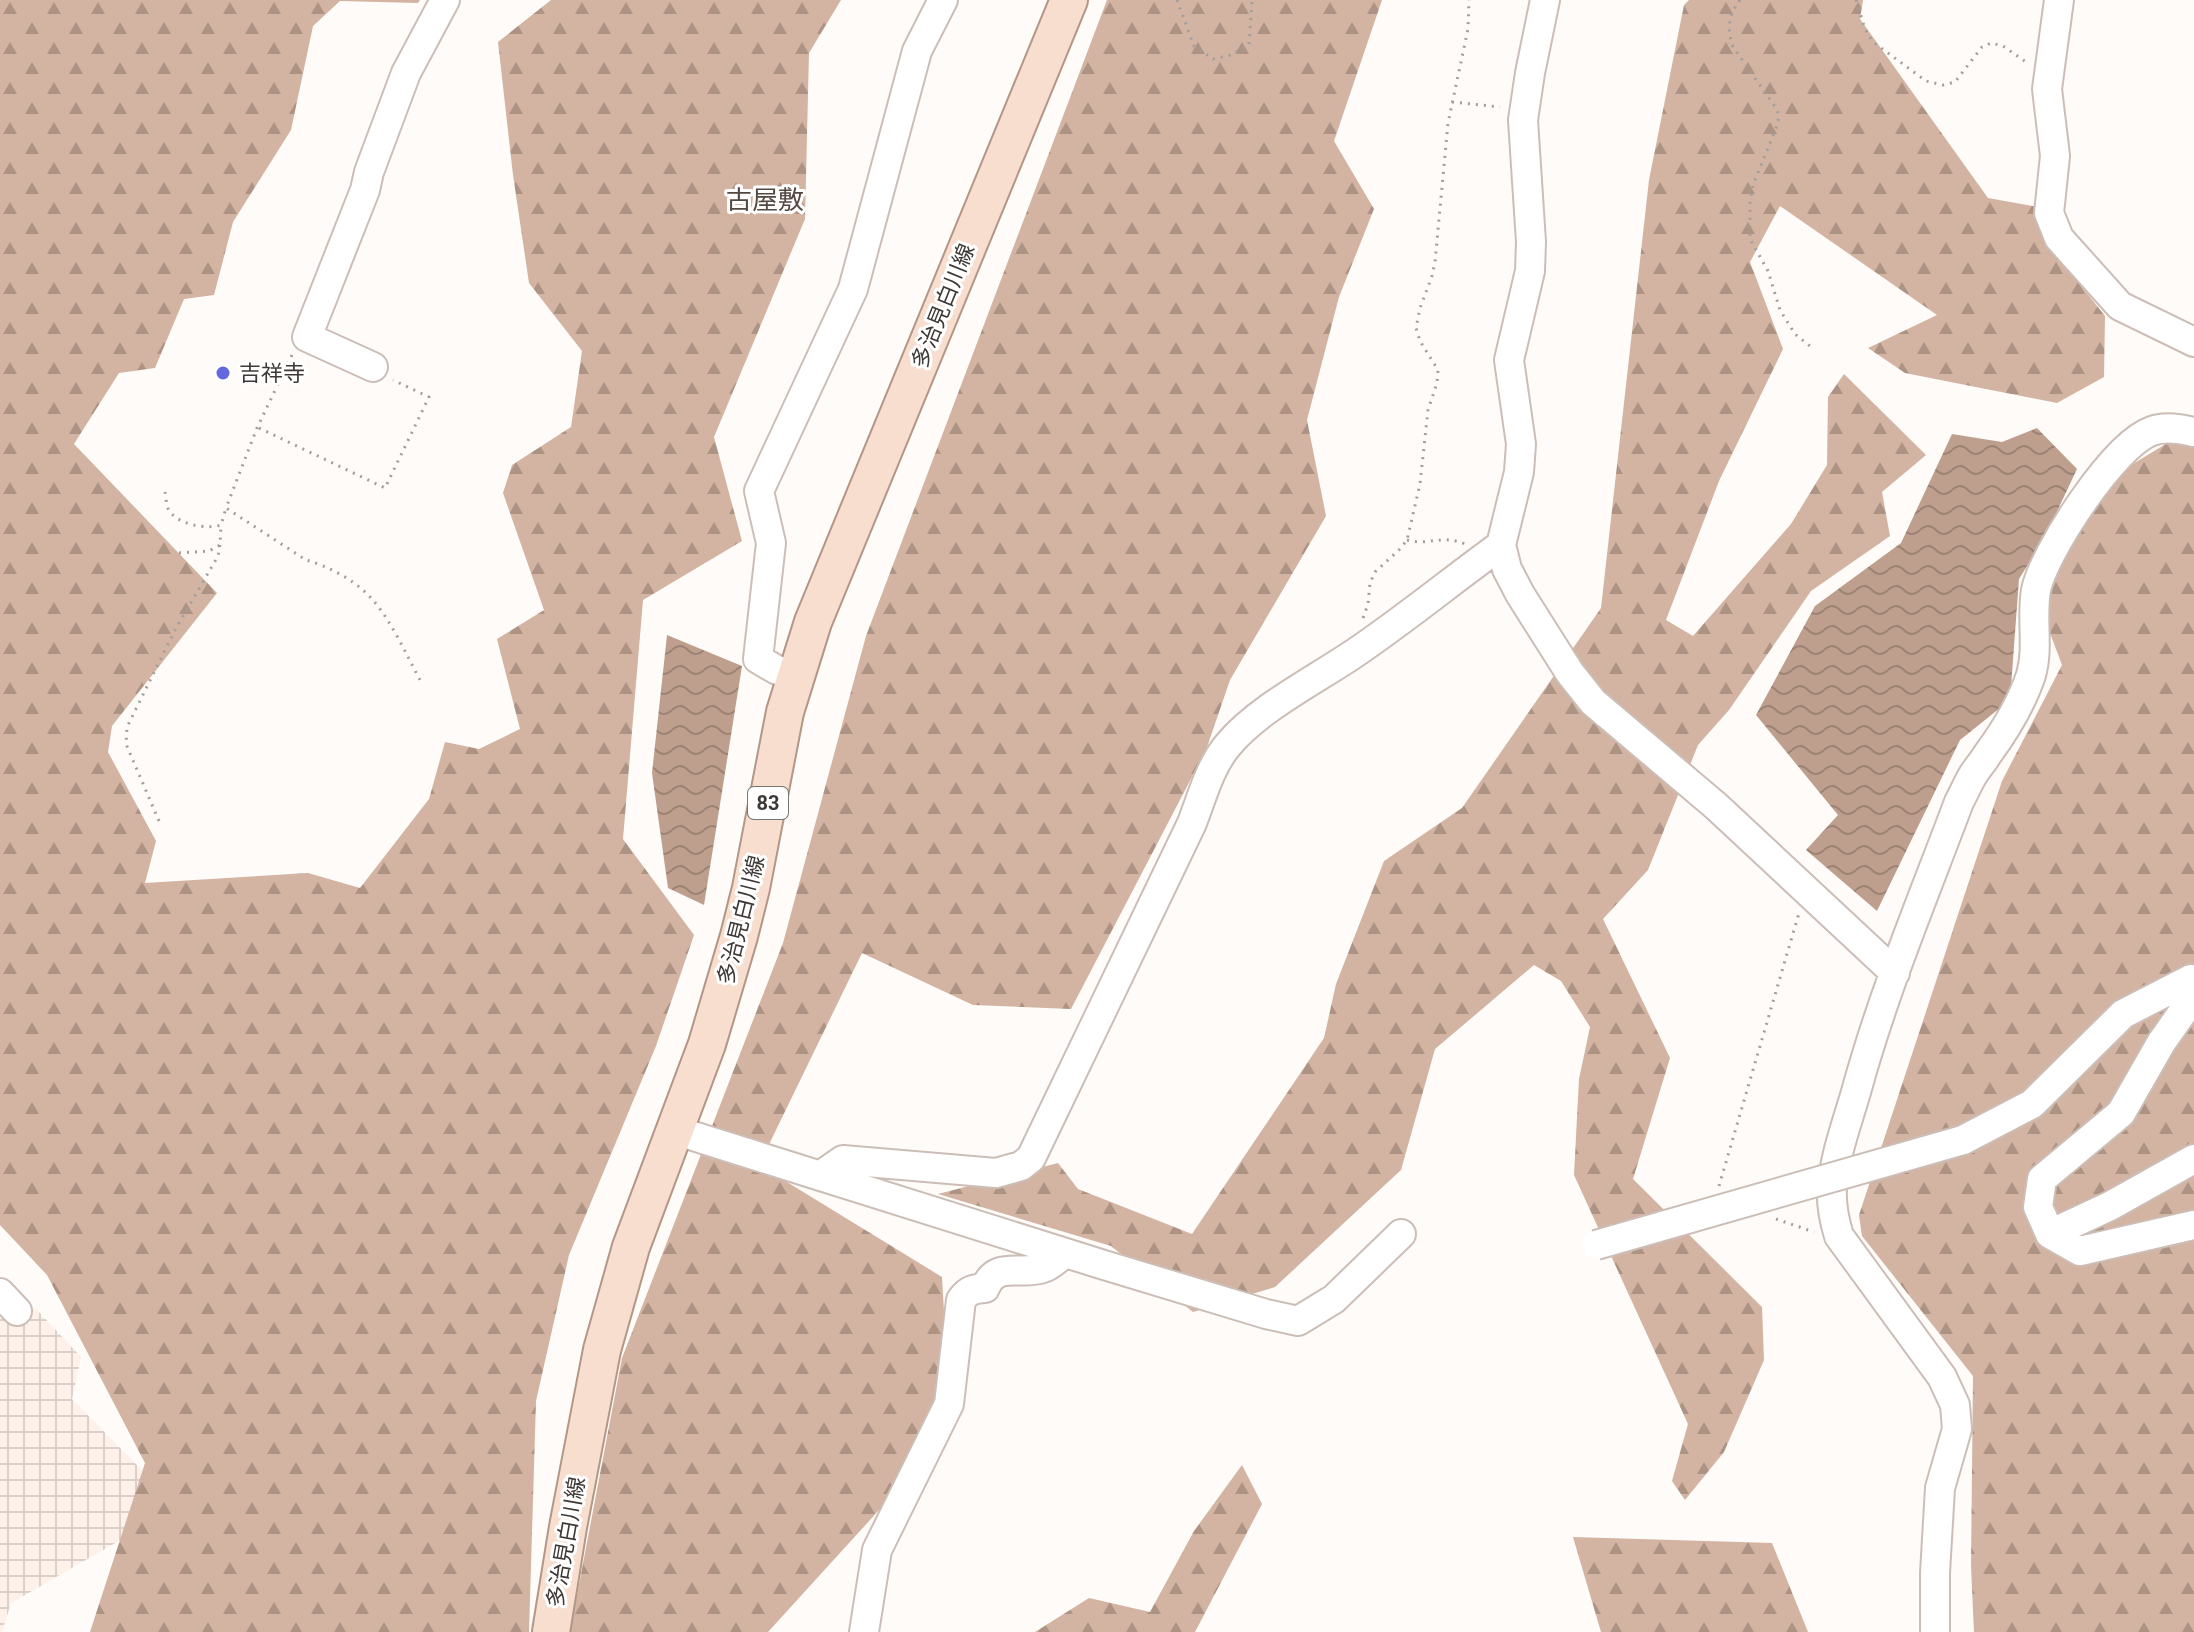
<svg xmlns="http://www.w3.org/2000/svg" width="2194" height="1632" viewBox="0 0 2194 1632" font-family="Roboto,'Noto Sans JP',sans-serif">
  <defs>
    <pattern id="industrial-grid" width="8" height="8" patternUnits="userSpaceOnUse" patternTransform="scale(2)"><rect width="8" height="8" fill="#fef1ea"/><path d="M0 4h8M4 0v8" fill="none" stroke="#dbcfc9"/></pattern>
    <pattern id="forest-firs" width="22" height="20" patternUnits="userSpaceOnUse" patternTransform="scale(2)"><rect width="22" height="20" fill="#d3b3a1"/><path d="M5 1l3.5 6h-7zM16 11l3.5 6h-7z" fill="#ad9384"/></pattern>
    <pattern id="water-waves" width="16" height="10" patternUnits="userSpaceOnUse" patternTransform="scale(2)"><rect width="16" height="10" fill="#be9f8d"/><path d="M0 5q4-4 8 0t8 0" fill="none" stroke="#9c8374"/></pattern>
  </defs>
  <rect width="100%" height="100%" fill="#fefbf9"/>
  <path fill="url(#industrial-grid)" d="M 0,1289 L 38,1311 L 81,1357 L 72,1399 L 178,1507 L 11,1603 L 2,1632 L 0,1632 Z"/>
  <path fill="url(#forest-firs)" d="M 0,0 L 420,0 L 418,3 L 340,1 L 313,26 L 291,130 L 233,222 L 214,295 L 184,299 L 155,368 L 119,373 L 74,444 L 217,593 L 112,726 L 108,752 L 156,841 L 145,883 L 308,873 L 360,888 L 429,799 L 445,742 L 479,749 L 520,729 L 497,639 L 544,610 L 503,493 L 512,465 L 571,427 L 582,351 L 529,283 L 513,175 L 498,42 L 551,0 L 841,0 L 809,53 L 805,219 L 714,437 L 742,541 L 643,600 L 623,839 L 694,935 L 656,1046 L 569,1255 L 536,1401 L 529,1632 L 90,1632 L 145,1463 L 47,1275 L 0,1225 Z
    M 1107,0 L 1382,0 L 1334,141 L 1374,209 L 1339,297 L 1307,420 L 1326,516 L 1230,680 L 1206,750 L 1071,1009 L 973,1005 L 862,953 L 759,1165 L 942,1277 L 951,1431 L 768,1632 L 570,1632 L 622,1358 L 783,943 L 866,636 Z
    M 1689,0 L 1863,0 L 1860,19 L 1988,198 L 2038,207 L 2041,235 L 2105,316 L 2104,377 L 2057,403 L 1905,373 L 1868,348 L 1937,315 L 1780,206 L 1750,262 L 1783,349 L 1719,481 L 1666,620 L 1693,636 L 1791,524 L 1827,465 L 1828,397 L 1844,374 L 1926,455 L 1882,492 L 1890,536 L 1811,591 L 1729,710 L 1698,745 L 1648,870 L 1603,919 L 1670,1058 L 1633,1179 L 1762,1307 L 1764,1360 L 1724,1452 L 1685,1500 L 1672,1481 L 1688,1424 L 1574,1175 L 1579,1079 L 1590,1027 L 1561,981 L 1534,965 L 1435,1049 L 1401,1170 L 1275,1287 L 1193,1312 L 1111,1246 L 938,1194 L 1058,1163 L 1078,1189 L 1192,1234 L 1324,1038 L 1336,984 L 1384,861 L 1462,808 L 1601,608 L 1649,180 L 1684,5 Z
    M 2174,439 L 2194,446 L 2194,1632 L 1974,1632 L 1971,1566 L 1973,1376 L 1862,1236 L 1859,1215 L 2002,781 L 2062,665 L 2047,625 L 2054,571 L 2113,476 Z
    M 1242,1465 L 1262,1504 L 1195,1632 L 1035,1632 L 1089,1598 L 1150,1612 L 1194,1531 Z
    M 1573,1537 L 1772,1543 L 1808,1632 L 1601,1632 Z"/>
  <path fill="url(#water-waves)" d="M 2037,428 L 2077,469 L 2044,539 L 2019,579 L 2010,700 L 1960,740 L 1877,911 L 1806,850 L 1838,815 L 1756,715 L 1815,606 L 1901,543 L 1952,434 L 2002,442 Z
    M 667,635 L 742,666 L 704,905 L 668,888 L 652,773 Z"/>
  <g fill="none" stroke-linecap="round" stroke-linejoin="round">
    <defs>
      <path id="minor" d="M 1545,0 L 1530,73 L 1523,120 L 1531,242 L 1530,271 L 1509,360 L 1521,444 L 1519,472 L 1501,545 L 1507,569 L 1520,594 L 1570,673 L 1593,702 L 1716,806 L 1895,973
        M 2059,0 L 2047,89 L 2055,156 L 2049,213 L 2059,238 L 2120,306 L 2194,342
        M 373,367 L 307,337 L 365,190 L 369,172 L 406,73 L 445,0
        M 796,673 L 777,670 L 758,659 L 771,543 L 759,491 L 853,289 L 917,51 L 943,0
        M 2194,996 L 2161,1043 L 2121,1113 L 2042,1179 L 2038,1207 L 2050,1234 L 2080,1251 L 2194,1225
        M 674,1130 L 1104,1265 L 1266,1314 L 1298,1321 L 1334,1299 L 1401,1234
        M 1963,1140 L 2032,1104 L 2123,1014 L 2191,979 L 2194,982
        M 820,1176 L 843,1160 L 996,1173 L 1021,1166 L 1031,1158 L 1192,823 C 1202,797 1210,766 1228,745 C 1258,709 1313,681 1352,655 C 1404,620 1451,581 1501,545
        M 2050,1234 L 2110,1206 L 2194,1159
        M 0,1293 L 17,1311
        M 864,1632 L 877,1550 L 949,1404 L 961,1300 C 968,1290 973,1289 985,1288 C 996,1260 1021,1276 1043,1268 C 1051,1266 1059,1257 1065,1253
        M 1935,1632 L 1935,1573 L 1940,1488 L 1957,1429 L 1955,1405 L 1942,1377 L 1839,1236 C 1834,1220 1831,1205 1832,1188 C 1835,1155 1847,1123 1856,1092 C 1883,993 1923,898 1959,802 C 1964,793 1968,783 1973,775 C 1977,768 1983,762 1987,755 C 2004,732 2022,702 2031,675 C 2039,647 2031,619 2036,590 C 2044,552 2114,444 2152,431 C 2165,426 2181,429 2194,432"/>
      <path id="major" d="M 551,1632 L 568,1527 L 602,1350 L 631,1247 L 707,1044 L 739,936 L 751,888 L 785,712 L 813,622 L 1069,0"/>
    </defs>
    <use href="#minor" stroke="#ccbeb7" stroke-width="32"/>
    <use href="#major" stroke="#b39685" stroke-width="40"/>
    <path stroke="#a29e9c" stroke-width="3" stroke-dasharray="2 6" stroke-linecap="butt" d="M 1177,0 L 1194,46 L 1213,59 L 1231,55 L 1249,45 L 1252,0
      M 1740,0 C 1728,15 1727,29 1733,47 L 1776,108 L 1779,116 L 1777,126 L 1753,185 L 1750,203 L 1750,239 L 1768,271 L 1780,310 L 1795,334 L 1810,346
      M 1856,0 L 1865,29 L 1873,42 L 1926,81 L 1943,85 L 1955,82 L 1982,47 L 1991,43 L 2003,46 L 2026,62
      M 1452,102 L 1500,107
      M 292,355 L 257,428 L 226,508 L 306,560 C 328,566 355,580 371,598 C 390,618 407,656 420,680
      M 259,428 L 385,488 L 429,397 L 393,380
      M 165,492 C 166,496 166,501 167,506 C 173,524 205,530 221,525 L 226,508
      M 1407,540 C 1430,546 1441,534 1465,544
      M 179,553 L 209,551 L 220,545 L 221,525
      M 1363,618 L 1368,604 L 1370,583 L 1375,572 L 1400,549 L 1407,540 L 1420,484 L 1428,410 L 1437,383 L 1438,370 L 1420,341 L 1416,328 L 1420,308 L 1432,276 L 1435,262 L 1448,123 L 1468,29 L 1469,0
      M 159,821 L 126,744 L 127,727 L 175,630 L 218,556 L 220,545
      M 1719,1186 L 1799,913
      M 1776,1219 L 1814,1232"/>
    <use href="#minor" stroke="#fff" stroke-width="28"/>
    <use href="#major" stroke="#f7decf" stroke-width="36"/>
    <defs>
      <path id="minor-bridge" d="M 1596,1245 L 1963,1140"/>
    </defs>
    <use href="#minor-bridge" stroke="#ccbeb7" stroke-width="32" stroke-linecap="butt"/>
    <use href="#minor-bridge" stroke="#fff" stroke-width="28"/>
  </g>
  <circle fill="#6367e0" stroke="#fff" stroke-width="3" cx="223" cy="373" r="8"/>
  <g text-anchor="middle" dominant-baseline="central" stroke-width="6" stroke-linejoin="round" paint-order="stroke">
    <rect fill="#fff" stroke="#787472" stroke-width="2" x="748" y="787" width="40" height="32" rx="6"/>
    <g font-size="20" font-weight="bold" fill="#3e3936">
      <text x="768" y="803">83</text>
    </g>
    <g font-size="22" fill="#3e3936" stroke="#fff">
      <text transform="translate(943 306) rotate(-68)">多治見白川線</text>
      <text transform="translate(741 920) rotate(-76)">多治見白川線</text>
      <text transform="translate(566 1542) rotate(-80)">多治見白川線</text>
    </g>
    <g font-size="22" fill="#3e3936" stroke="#fff" text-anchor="start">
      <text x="239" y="373">吉祥寺</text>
    </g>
    <g font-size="26" fill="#534842" stroke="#fff">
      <text x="765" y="200">古屋敷</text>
    </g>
  </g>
</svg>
